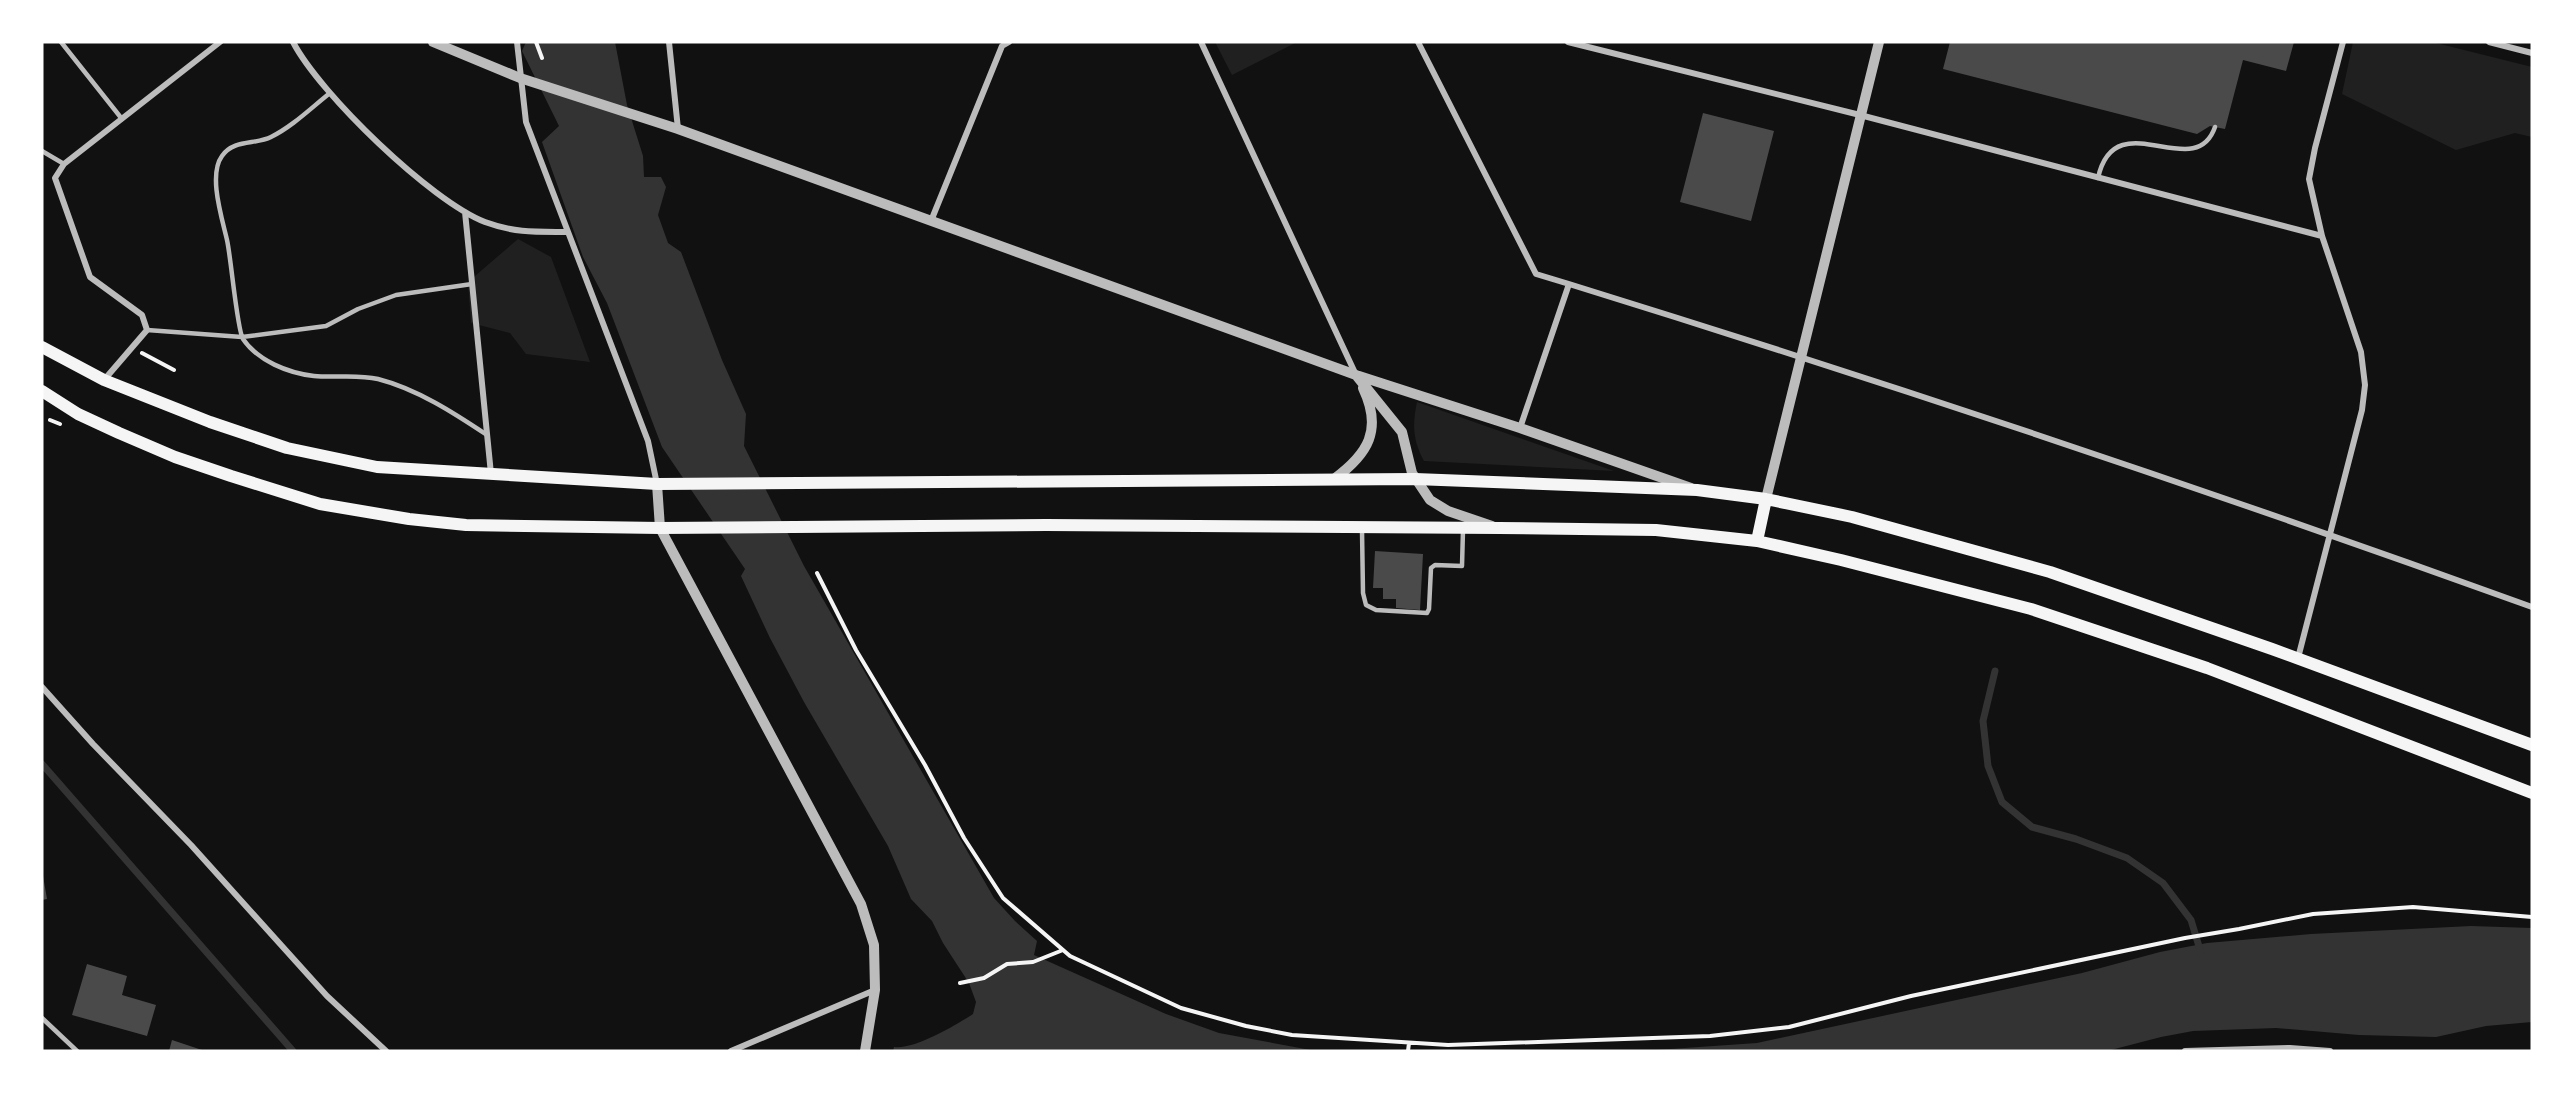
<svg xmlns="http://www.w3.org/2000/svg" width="2574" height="1093" viewBox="0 0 2574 1093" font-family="Georgia,serif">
  <rect width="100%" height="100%" fill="#111"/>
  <path fill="#202020" d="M 1215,42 L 1297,42 L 1232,75 Z
    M 2353,42 L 2432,42 L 2532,67 L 2532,137 L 2515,133 L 2456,150 L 2342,94 Z
    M 518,239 L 551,257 L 590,362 L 526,354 L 510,333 L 471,323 L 468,282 Z
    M 1417,402 L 1614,471 L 1424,461 C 1413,441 1412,425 1417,402 Z"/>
  <path fill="#333" d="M 526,42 L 615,42 L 627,105 L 643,156 L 644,177 L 661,177 L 666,187 L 658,215 L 668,243 L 681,252 L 722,360 L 746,414 L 744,446 L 804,566 L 994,898 L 1015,921 L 1037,941 L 1034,955 L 1166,1014 L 1219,1033 L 1316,1051 L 893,1051 L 894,1047 C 914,1050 956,1025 973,1014 L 976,1002 L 969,983 L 943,943 L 932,921 L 911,899 L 888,846 L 804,702 L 770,638 L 741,576 L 745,569 L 662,447 L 607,303 L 583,257 L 542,142 L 559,126 L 522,51 Z
    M 2471,926 L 2532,928 L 2532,1022 L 2486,1026 L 2436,1037 L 2359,1035 L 2276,1028 L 2193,1031 L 2161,1037 L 2107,1051 L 1641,1051 L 1757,1043 L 2082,973 L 2160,952 L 2207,943 L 2311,934 Z"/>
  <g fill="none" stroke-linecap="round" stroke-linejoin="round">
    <path stroke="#333" stroke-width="7" d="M 1995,671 L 1983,721 L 1988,766 L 2002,802 L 2032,827 L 2076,839 L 2127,858 L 2163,883 L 2191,920 L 2201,953
      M 42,764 L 293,1051"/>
  </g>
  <path fill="#4a4a4a" d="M 1950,42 L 2294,42 L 2286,71 L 2243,60 L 2225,129 L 2210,126 L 2197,134 L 1943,69 Z
    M 1703,113 L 1774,131 L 1751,221 L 1680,202 Z
    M 1375,551 L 1423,554 L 1420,610 L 1396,608 L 1396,599 L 1383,599 L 1383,588 L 1373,588 Z
    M 42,870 L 47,899 L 42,900 Z
    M 87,964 L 127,976 L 122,995 L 156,1005 L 147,1036 L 72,1015 Z
    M 172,1040 L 205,1051 L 169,1051 Z"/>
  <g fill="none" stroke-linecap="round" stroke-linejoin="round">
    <path stroke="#f5f5f5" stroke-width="4" d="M 536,42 L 542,58
      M 142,353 L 174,370
      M 50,420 L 60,424
      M 817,573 L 856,650 L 925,765 L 964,838 L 1003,898 L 1070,956 L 1181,1008 L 1246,1026 L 1292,1035 L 1448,1045 L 1710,1036 L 1789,1027 L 1911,996 L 2185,938 L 2239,929 L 2313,914 L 2413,907 L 2532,917
      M 960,983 L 984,978 L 1007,964 L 1033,962 L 1063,950
      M 1408,1051 L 1409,1043"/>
    <path stroke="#bcbcbc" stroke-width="4.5" d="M 61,42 L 122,119
      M 330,93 C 311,108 293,126 271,137 C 255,145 234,139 222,156 C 208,175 222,218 227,240 C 231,257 237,330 243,339 C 258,361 288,373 314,376 C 335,378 357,374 378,379 C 417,389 454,413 487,435
      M 42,151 L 64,164
      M 2098,178 C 2115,101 2195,185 2215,127
      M 147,330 L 242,337 L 326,326 L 358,309 L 396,295 L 472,284
      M 1362,530 L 1363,593 L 1366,605 L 1376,610 L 1427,613 L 1429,609 L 1431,568 L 1435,565 L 1462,566 L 1463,530
      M 42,1018 L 77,1051"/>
    <path stroke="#bcbcbc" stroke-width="6" d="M 293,42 C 320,94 431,201 485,222 C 515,233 535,232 566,232
      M 517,42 L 526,122 L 648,441 L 657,484
      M 669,42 L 678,129
      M 1201,42 L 1356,375
      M 1418,42 L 1536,274 L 1569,284 L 1520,428
      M 1568,42 L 1860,115 L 2322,236
      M 2489,42 L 2532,53
      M 465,212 L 491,474
      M 931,221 L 1002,46 L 1009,42
      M 1569,284 C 1892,384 2214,492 2532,607
      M 104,380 L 147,330 L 142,315 L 90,277 L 55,178 L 64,164 L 220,42
      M 2298,658 L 2362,410 L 2365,385 L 2361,352 L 2322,236 L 2309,179 L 2315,148 L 2343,42
      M 42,687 L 93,744 L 191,845 L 327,996 L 386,1051
      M 731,1051 L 875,990
      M 2185,1051 L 2290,1048 L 2330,1051"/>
    <path stroke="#bcbcbc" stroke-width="10" d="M 433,42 L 520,78 L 678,129 L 1356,375 L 1520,428 L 1691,488
      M 1356,375 L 1402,432 L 1412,473 L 1430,500 L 1448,511 L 1492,526
      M 1334,479 C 1368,454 1383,430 1363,388
      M 657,484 L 660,528 L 861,904 L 874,945 L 875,990 L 865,1051
      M 1766,499 L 1879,42"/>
    <path stroke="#f5f5f5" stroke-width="12" d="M 42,347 L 104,380 L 210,422 L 287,448 L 377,467 L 657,484 L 1415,479 L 1697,490 L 1766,499 L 1852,517 L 2050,572 L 2272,649 L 2532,745
      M 42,391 L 78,414 L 119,433 L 175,457 L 231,476 L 320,504 L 409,519 L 466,525 L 660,528 L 1046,525 L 1499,528 L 1656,530 L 1757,541 L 1841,560 L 2031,609 L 2207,668 L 2532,793
      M 1757,541 L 1766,499"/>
  </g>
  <rect width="2574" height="1093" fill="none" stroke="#ffffff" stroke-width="87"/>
</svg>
